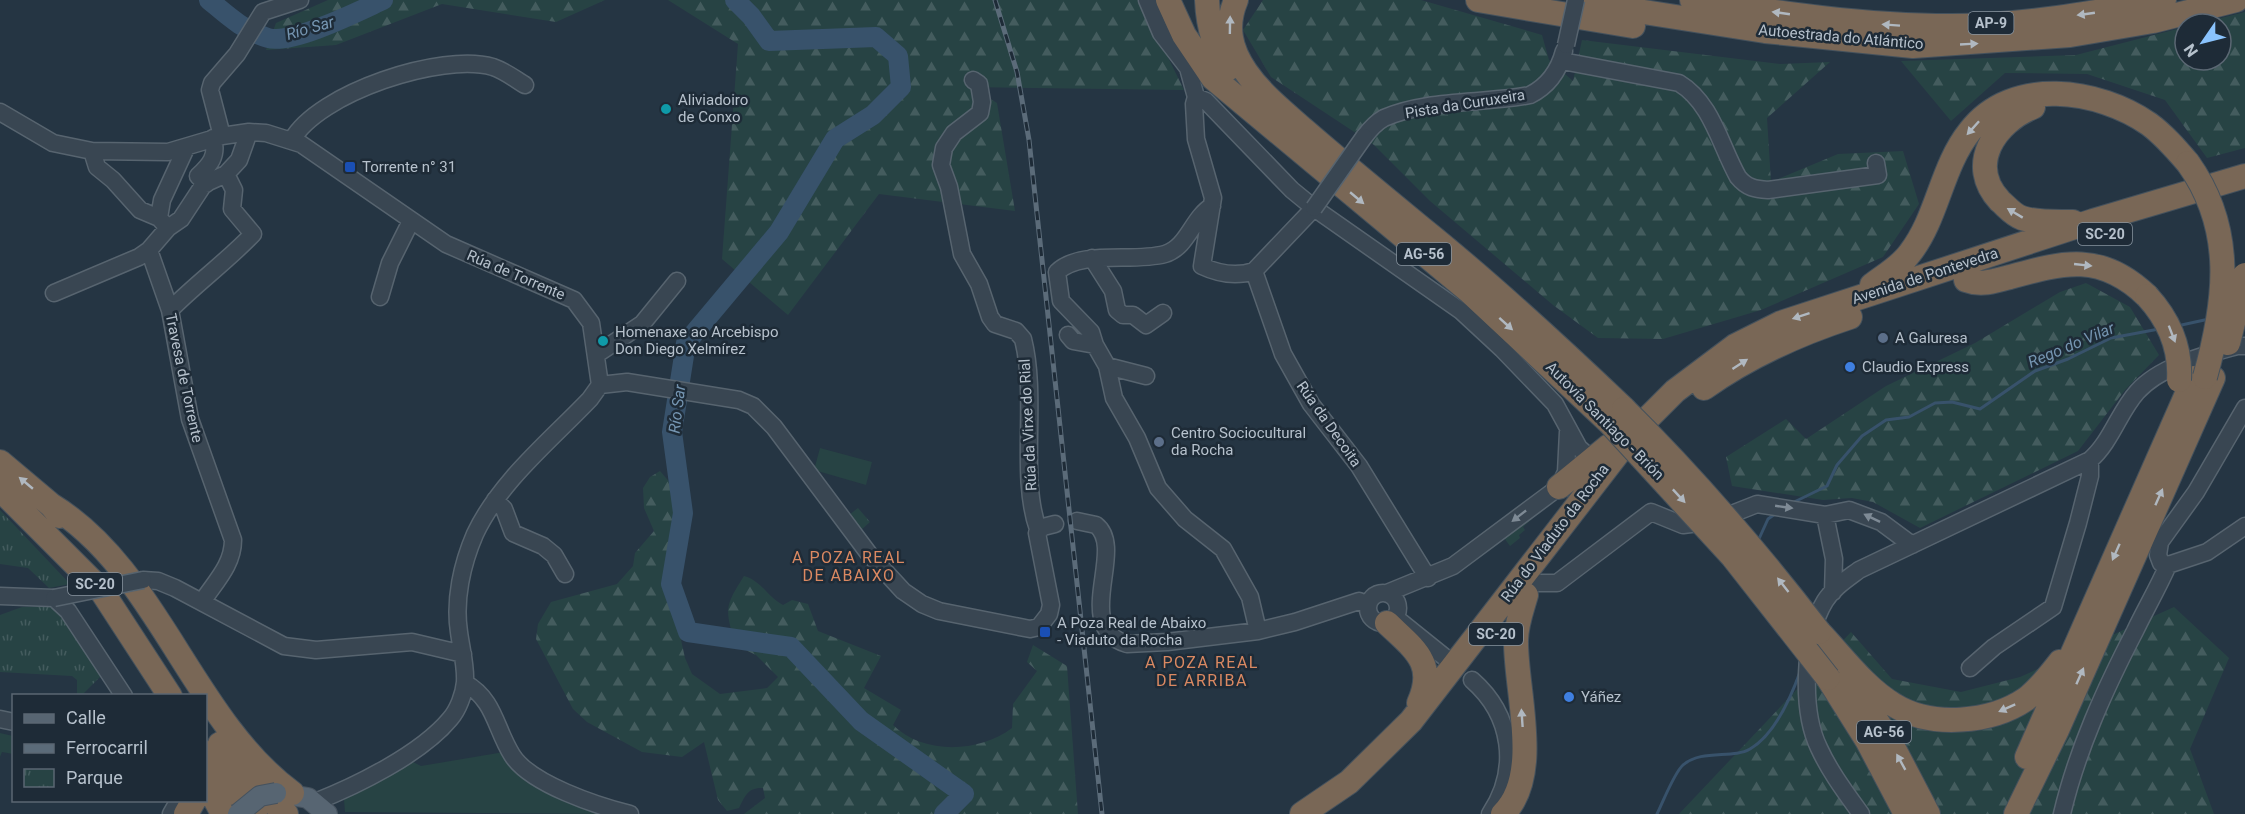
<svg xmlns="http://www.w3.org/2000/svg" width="2245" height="814" viewBox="0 0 2245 814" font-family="Roboto,sans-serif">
  <defs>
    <pattern id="forest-firs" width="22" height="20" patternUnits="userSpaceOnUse" patternTransform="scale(1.5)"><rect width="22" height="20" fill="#274344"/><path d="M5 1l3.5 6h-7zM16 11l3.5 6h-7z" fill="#445c5e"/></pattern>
    <pattern id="park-tufts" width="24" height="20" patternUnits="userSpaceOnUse" patternTransform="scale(1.5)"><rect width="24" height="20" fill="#274344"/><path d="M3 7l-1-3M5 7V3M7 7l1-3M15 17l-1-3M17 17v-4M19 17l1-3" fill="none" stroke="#445c5e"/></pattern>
  </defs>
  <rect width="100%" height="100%" fill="#253543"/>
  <path fill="#274344" d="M 820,448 L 872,462 L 866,485 L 814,470 Z
    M 0,733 L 13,736 L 13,754 L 2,752 L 0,757 Z
    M 504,752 L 613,814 L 345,812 L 344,800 L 354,791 L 411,761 L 421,766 Z"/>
  <path fill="url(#forest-firs)" d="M 328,0 L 605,0 L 556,22 L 442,4 L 336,45 L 266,50 L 276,23 Z
    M 668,0 L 1140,0 L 1184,90 L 971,87 L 997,103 L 1015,211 L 879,194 L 788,315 L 722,259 L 738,44 Z
    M 1263,0 L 1421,0 L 1542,35 L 1549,60 L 1573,81 L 1582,40 L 1780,64 L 1830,62 L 1767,118 L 1771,182 L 1838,154 L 1903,151 L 1919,204 L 1883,257 L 1761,310 L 1663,339 L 1598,338 L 1553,305 L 1430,201 L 1374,145 L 1271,77 L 1243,30 Z
    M 2245,12 L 2245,148 L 2207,158 L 2165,100 L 2087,74 L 2005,73 L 1951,121 L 1901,61 L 2076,55 L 2185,27 L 2185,60 L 2221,60 L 2221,24 L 2197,24 Z
    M 2086,283 L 2130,307 L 2159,355 L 2125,390 L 2078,451 L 1920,528 L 1873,502 L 1852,498 L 1823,500 L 1732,486 L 1726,457 L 1786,419 L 1806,439 L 1886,386 L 1975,343 L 2060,292 Z
    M 660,471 L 678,492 L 679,516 L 670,556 L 668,581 L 685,658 L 692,674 L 720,694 L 767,688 L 778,677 L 756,655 L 735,645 C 726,609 723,609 744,576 C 762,581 767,597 783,605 L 792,600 L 808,604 L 818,631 L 881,656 L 864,688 L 901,710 L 893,725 C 923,755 979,753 1012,728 L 1013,704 L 1037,671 L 1027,662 L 1033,645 L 1067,666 L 1078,814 L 744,814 L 765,798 L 763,788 C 748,787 745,796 739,808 L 727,811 L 718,800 L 704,742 L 682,757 L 642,752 L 587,722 L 573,709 L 536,639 L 538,624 L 551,602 L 617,584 L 633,566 L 635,553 L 654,531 L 644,508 L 643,488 L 650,477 Z
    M 2174,607 L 2229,658 L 2190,749 L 2214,814 L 1679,814 L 1851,632 L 1892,679 L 1961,692 L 2020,677 Z"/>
  <path fill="url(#park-tufts)" d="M 858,508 L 870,522 L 861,530 L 849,515 Z
    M 0,510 L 70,584 L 49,588 L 28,568 L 0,564 Z
    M 1529,514 L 1532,519 L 1523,527 L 1525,530 L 1519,535 L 1520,538 L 1510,546 L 1502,535 Z
    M 52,606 L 58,608 L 104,673 L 82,695 L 77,696 L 77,680 L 72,676 L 0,672 L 0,615 L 22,607 Z"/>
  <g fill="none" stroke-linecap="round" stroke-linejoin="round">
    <path stroke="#38526b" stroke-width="3" d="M 2177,326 L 2209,319
      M 1790,504 L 1827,486 L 1837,465 L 1862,436 L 1886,420 L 1909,417 L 1935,403 L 1952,402 L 1980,409 L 2035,371 L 2068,359 L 2111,338 L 2159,329
      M 1758,541 L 1768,519 L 1775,514
      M 1657,814 C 1663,802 1674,773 1683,765 C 1701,749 1733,759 1750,749 C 1774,735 1791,697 1800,672"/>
    <path stroke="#38526b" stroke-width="20" d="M 209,0 C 227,15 244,31 268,38 C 292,45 359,11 383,0
      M 735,0 L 751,16 L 769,41 L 876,37 L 898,56 L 901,87 L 873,115 L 835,139 L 779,232 L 686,343 L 672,432 L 683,513 L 671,584 L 688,632 L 791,647 L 861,721 L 964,794 L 944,814"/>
    <defs>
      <path id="minor" d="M 1147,0 L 1161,33 L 1188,68 L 1196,97 L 1194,104 L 1196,139 L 1213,198 L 1202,266 C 1219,274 1236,277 1254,271 L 1314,208
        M 1562,61 L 1679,83 C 1712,103 1720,145 1738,177 C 1747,188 1755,189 1768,190 L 1878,175 L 1876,163
        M 973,80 L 979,84 L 982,102 L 980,113 L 954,133 L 944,148 L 941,165 L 949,187 L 962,254 L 979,284 L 990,317 L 995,324 L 1016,331 L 1023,339 C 1038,398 1019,476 1038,529
        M 1196,97 L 1206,101 L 1292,190 L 1314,208 L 1461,311 L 1502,349 L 1555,404 L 1579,448 L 1587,455 L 1596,457
        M 0,112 L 53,143 L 92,151 L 168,152 L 222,136 L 249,132 L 266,133 L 301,144 L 446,244 L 574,300 L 591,323 L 600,385
        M 222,136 L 210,90 L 212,83 L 237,54 L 263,12 L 300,0
        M 1364,137 C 1370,129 1375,123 1384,118 C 1426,99 1485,104 1530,95 C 1548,86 1559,70 1564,51
        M 292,140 C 318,93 442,52 493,67 C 505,71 515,79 525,85
        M 92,151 L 97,167 L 113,180 L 140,210 L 159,218
        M 206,184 L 198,176 C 210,165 218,156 213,138
        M 1212,206 C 1192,218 1188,247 1165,254 C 1133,263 1081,249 1057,272 L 1061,301 L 1091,332 L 1095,345 L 1107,366 L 1114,398 L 1137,438 L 1158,488 L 1185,519 L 1223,549 L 1250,597 L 1258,631
        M 159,218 L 162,200 L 186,148
        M 168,228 L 181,219 L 204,184 L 226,174 L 239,160 L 249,132
        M 149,250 L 170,310 L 190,419 L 233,540 C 233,565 215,582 202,602
        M 1092,258 L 1113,291 L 1117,310 L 1123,315 L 1133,315 L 1146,325 L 1163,313
        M 1254,271 L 1283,354 L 1311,404 L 1359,466 L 1428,578
        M 54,293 L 139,257 L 149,250 L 168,228 L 159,218
        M 380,297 L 390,263 L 411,221
        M 170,310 C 197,283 227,261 253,234 L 232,209 L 234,190 L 226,174
        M 1068,335 L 1073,341 L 1095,345
        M 597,354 L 642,324 L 677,281
        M 1107,366 L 1146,376
        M 600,385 L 627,382 L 739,400 L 753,406 L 774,427 L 869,554 L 903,591 L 922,604 L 939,611 L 1030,629 L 1039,627 L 1049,614 L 1051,605 L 1037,533 L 1043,527 L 1055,524
        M 495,500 L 504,509 L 513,533 L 543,546 L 554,555 L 565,574
        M 1825,515 L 1834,559 L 1833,592
        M 1077,521 L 1096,525 C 1127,549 1071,627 1127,644 L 1167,642 L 1258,631 L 1295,622 L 1359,601 L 1368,605
        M 2168,565 L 2161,563 L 2158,555 L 2160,542 L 2196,492 L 2245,408
        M 2168,565 L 2207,552 L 2245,526
        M 143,580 L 158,581 L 175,588 L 284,646 L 316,650 L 412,642 L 463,654
        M 1536,583 L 1557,583 L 1651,512 L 1683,525 L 1714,521 L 1757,504 L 1825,515 L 1849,510 L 1881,522 L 1912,545
        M1368 608a15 15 0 1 1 30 0a15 15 0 1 1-30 0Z
        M 1387,593 L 1453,566 L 1559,487 L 1566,472 L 1568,432
        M 0,596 L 54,598 L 68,611 L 124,696
        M 1396,618 L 1447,659
        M 1970,668 L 1994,647 L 2053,607 L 2078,523 L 2090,476 L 2090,460
        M 1472,680 C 1512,715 1520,769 1490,814
        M 465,683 C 495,700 495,728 512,755 C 530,784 598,806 630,814
        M 0,719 L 14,722
        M 315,802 C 356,786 421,754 450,719 C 458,710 464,694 465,682 C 466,665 461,648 459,632 C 454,600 462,564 475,534 C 500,481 550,441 590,399 L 600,385
        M 171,814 L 179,800
        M 1861,814 C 1846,793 1830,772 1819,748 C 1801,711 1803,637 1825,601 C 1833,588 1847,579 1859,570 L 2090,460 C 2111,442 2119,412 2137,392 C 2160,366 2205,355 2237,346 L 2245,346
        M 2062,814 C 2077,750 2105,689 2135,631 C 2146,608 2158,588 2168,565"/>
      <path id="major" d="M 279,793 L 308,798 L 327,814"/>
      <path id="highway" d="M 1168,0 L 1184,35 L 1213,78 L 1469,291 L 1610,423
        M 1207,0 C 1208,24 1214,49 1229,68
        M 1236,0 C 1225,26 1230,49 1246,72 C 1262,95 1284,112 1304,130 C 1342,163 1381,195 1420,227 C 1491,284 1558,346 1624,409
        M 1478,0 L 1633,26
        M 1588,0 L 1618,8 L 1765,31 L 1913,46 L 2070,35 L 2153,21 L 2236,0
        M 1692,0 C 1778,13 1864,26 1951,26 C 2022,26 2094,13 2164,0
        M 2033,107 C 1995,122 1966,165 2000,201 C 2007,207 2013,215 2022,218 C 2038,223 2056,222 2073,222
        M 1966,280 C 1982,286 1993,281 2010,277 C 2064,262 2101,252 2147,296
        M 1872,285 C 1885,275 1900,267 1910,253 C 1938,217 1941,167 1970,131 C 2012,76 2099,89 2149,124 C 2164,135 2176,149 2188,163
        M 1704,388 C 1749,356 1798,334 1850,317
        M 0,462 L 51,505 L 60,516
        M 1559,487 L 1609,446
        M 0,489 L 101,590 L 170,696
        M 51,505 C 157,569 191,718 292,793
        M 1387,623 C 1414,649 1437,663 1419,703
        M 1819,632 C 1842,656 1865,688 1894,705 C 1931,728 1991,723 2026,699 C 2039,689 2050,675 2060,662
        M 1828,678 L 1867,740 L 1906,814
        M 1850,678 L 1893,747 L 1928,814
        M 220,744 L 245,777 L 286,814
        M 206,753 L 255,814
        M 2027,757 L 2194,378
        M 206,782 L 223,814
        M 186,814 L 194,800
        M 1302,814 L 1349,782 L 1411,721 L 1635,431 L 1675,391 L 1735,346 L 1781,323 L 2093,221 L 2245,176
        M 1503,814 C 1543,775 1515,689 1516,640 C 1516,625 1522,609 1526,595
        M 2016,814 L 2057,730 L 2213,378"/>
    </defs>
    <use href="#minor" stroke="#57646f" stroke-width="19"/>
    <use href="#major" stroke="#46525e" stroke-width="22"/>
    <use href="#highway" stroke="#44515c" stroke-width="26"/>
    <use href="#minor" stroke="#394652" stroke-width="16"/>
    <use href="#major" stroke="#576572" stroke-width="20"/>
    <use href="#highway" stroke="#796756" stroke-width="24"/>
    <defs>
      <path id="rail" d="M 995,0 L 1017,72 L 1029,140 L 1102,814"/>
    </defs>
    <use href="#rail" stroke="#5b6b79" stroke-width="5"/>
    <use href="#rail" stroke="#1e2b37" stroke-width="3" stroke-dasharray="9" stroke-linecap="butt"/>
    <defs>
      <path id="minor-bridge" d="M 1566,45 L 1576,0
        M 1314,208 L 1364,137
        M 54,598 L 143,580"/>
      <path id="major-bridge" d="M 238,814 L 260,796 L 276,793"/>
      <path id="highway-bridge" d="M 2188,163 C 2236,230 2226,302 2205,377
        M 2147,296 C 2169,320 2181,347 2179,380
        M 2228,343 L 2245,275
        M 1624,409 C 1695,479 1758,553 1819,632
        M 1610,423 L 1733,557 L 1828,678"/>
    </defs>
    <use href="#minor-bridge" stroke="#57646f" stroke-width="19" stroke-linecap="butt"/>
    <use href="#major-bridge" stroke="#46525e" stroke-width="22" stroke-linecap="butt"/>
    <use href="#highway-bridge" stroke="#44515c" stroke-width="26" stroke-linecap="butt"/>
    <use href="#minor-bridge" stroke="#394652" stroke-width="16"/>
    <use href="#major-bridge" stroke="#576572" stroke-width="20"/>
    <use href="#highway-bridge" stroke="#796756" stroke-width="24"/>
  </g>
  <defs><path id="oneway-solid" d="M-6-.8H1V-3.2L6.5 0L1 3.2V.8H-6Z" transform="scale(1.5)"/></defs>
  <g fill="#b0b8c0">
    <use href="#oneway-solid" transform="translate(1781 13) rotate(-172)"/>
    <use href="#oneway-solid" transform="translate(2086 14) rotate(172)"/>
    <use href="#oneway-solid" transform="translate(1230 25) rotate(-89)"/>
    <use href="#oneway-solid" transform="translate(1891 25) rotate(-176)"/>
    <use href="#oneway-solid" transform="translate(1969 44) rotate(-3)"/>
    <use href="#oneway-solid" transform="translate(1973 128) rotate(132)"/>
    <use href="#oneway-solid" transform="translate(1357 198) rotate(40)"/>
    <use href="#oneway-solid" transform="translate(2015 213) rotate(-149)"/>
    <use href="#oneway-solid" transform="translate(2083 265) rotate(6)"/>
    <use href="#oneway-solid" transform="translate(1801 316) rotate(162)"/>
    <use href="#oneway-solid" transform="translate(1506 324) rotate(42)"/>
    <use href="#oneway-solid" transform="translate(2172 334) rotate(69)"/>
    <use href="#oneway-solid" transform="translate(1740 364) rotate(-33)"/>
    <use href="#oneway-solid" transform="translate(26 483) rotate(-140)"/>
    <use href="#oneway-solid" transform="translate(1679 496) rotate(47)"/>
    <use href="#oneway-solid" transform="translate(2159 497) rotate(-66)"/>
    <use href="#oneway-solid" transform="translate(2116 552) rotate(114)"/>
    <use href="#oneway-solid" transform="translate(1783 585) rotate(-128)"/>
    <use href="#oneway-solid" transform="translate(2080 676) rotate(-66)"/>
    <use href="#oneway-solid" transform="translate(2007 708) rotate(156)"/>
    <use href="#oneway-solid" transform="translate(1522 718) rotate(-94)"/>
    <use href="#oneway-solid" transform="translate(1901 762) rotate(-119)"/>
  </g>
  <g fill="#7e8a95">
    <use href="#oneway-solid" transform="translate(1784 507) rotate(8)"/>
    <use href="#oneway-solid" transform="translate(1519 516) rotate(142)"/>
    <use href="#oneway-solid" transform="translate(1872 518) rotate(-154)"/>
  </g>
  <g fill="#0f9aa8" stroke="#1e2b37" stroke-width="2">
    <circle cx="666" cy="109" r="6"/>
    <circle cx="603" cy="341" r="6"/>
  </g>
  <g fill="#1a4fb4" stroke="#1e2b37" stroke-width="2">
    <rect x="344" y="161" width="12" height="12" rx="3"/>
    <rect x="1039" y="626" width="12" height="12" rx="3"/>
  </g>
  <g fill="#5c6f8a" stroke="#1e2b37" stroke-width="2">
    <circle cx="1883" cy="338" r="6"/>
    <circle cx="1159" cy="442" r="6"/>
  </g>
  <g fill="#3f7fe0" stroke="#1e2b37" stroke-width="2">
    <circle cx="1850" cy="367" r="6"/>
    <circle cx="1569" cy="697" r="6"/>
  </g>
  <g text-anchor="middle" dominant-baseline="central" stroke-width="5" stroke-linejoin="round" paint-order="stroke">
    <g fill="#1e2b37" stroke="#88949f" stroke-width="1.5">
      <rect x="1968.5" y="12" width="45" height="22" rx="4.5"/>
      <rect x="2078" y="223" width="54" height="22" rx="4.5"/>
      <rect x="1397" y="243" width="54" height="22" rx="4.5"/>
      <rect x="68" y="573" width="54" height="22" rx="4.5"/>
      <rect x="1469" y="623" width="54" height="22" rx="4.5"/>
      <rect x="1857" y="721" width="54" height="22" rx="4.5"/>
    </g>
    <g font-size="14" font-weight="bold" fill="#b6c1cc">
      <text x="1991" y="23">AP-9</text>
      <text x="2105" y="234">SC-20</text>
      <text x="1424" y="254">AG-56</text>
      <text x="95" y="584">SC-20</text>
      <text x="1496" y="634">SC-20</text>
      <text x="1884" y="732">AG-56</text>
    </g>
    <g font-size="15" fill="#b6c1cc" stroke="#1e2b37">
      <text transform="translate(1841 37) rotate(5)">Autoestrada do Atlántico</text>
      <text transform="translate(1465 104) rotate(-9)">Pista da Curuxeira</text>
      <text transform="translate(516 275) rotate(23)">Rúa de Torrente</text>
      <text transform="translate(1925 276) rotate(-18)">Avenida de Pontevedra</text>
      <text transform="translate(184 378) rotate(78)">Travesa de Torrente</text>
      <text transform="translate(1605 421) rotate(45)">Autovía Santiago - Brión</text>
      <text transform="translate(1329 424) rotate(55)">Rúa da Decoita</text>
      <text transform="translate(1028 425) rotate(-93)">Rúa da Virxe do Rial</text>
      <text transform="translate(1555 533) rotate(-53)">Rúa do Viaduto da Rocha</text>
    </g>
    <g font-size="15" fill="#b6c1cc" stroke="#1e2b37" text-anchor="start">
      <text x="678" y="100">Aliviadoiro<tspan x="678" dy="17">de Conxo</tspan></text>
      <text x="362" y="167">Torrente n° 31</text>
      <text x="615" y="332">Homenaxe ao Arcebispo<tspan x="615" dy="17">Don Diego Xelmírez</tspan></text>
      <text x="1895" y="338">A Galuresa</text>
      <text x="1862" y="367">Claudio Express</text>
      <text x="1171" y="433">Centro Sociocultural<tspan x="1171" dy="17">da Rocha</tspan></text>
      <text x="1057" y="623">A Poza Real de Abaixo<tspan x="1057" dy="17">- Viaduto da Rocha</tspan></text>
      <text x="1581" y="697">Yáñez</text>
    </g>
    <g font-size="16" font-style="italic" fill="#7595b1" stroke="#1e2b37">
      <text transform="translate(310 28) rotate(-16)">Río Sar</text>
      <text transform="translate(2071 345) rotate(-23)">Rego do Vilar</text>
      <text transform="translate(677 409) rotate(-83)">Río Sar</text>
    </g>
    <g font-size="16" letter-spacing="1.5" fill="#db8962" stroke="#1e2b37">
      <text x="849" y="557">A POZA REAL<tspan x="849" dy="18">DE ABAIXO</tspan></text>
      <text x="1202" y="662">A POZA REAL<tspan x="1202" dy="18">DE ARRIBA</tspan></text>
    </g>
  </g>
  <rect x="12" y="694" width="195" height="108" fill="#1e2b37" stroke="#5b6773" stroke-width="1.5"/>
  <rect x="24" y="714" width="30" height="9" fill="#576572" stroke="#5b6773" stroke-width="1.5"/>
  <text x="66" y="724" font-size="18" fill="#b6c1cc">Calle</text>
  <rect x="24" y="744" width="30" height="9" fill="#5b6b79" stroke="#5b6773" stroke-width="1.5"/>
  <text x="66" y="754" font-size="18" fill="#b6c1cc">Ferrocarril</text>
  <rect x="24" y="769" width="30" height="18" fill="url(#park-tufts)" stroke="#5b6773" stroke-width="1.5"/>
  <text x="66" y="784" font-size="18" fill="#b6c1cc">Parque</text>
  <g transform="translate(2203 42) rotate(235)"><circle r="28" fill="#1e2b37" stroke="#5b6773" stroke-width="1.5"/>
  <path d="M0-4.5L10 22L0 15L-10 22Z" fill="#8ac3fd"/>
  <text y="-9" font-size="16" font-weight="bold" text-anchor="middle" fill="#b6c1cc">N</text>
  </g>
</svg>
